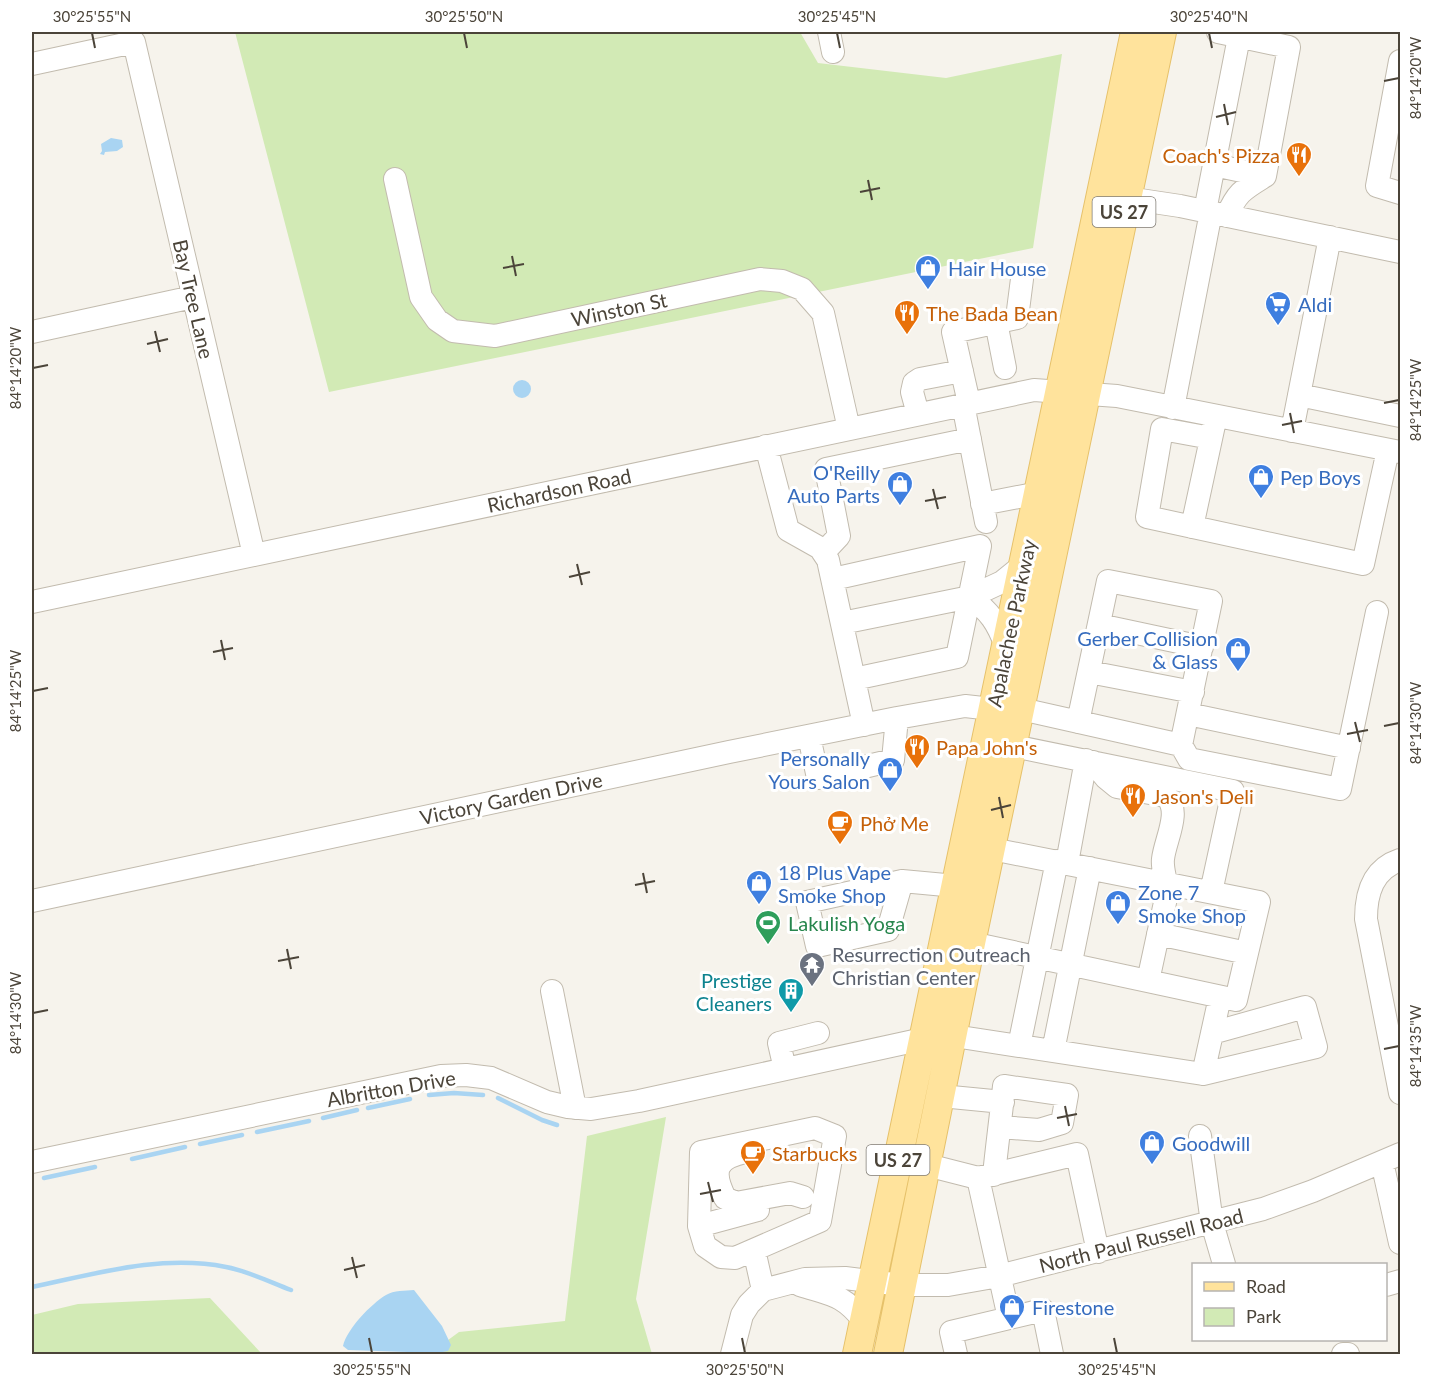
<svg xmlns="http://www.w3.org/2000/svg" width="1432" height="1386" viewBox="0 0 1432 1386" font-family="Lato,sans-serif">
  <rect width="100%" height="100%" fill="#f6f3ec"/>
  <path fill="#d2eab5" d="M 235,32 L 800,32 L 818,63 L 946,78 L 1062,54 L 1033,248 L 329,392 Z
    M 666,1117 L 636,1299 L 652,1354 L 429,1354 L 459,1332 L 565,1321 L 587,1136 Z
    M 210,1298 L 262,1354 L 32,1354 L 32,1315 L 78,1304 Z"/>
  <path fill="#a9d4f2" d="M 111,138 L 122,140 L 123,147 L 117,151 L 105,152 L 104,155 L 100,154 L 102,151 L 101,144 Z
    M513 389a9 9 0 1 1 18 0a9 9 0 1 1-18 0Z
    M 414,1290 L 442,1326 L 451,1345 L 448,1351 L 437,1353 L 348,1350 L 343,1346 C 347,1329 371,1304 386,1295 C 394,1290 405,1291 414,1290 Z"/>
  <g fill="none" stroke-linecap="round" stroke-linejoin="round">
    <path stroke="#a9d4f2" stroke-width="4.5" d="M 429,1095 L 454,1093 L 483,1095
      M 498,1098 L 542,1120 L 557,1125
      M 368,1108 L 410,1099
      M 323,1118 L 357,1110
      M 257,1132 L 309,1121
      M 200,1144 L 242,1135
      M 132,1159 L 185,1147
      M 44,1178 L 95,1167
      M 32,1287 C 95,1274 161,1254 226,1267 C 248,1271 270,1282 291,1290"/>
    <defs>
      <path id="minor" d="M 829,32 L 833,52
        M 1218,32 L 1289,47 L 1265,176 C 1244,189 1237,192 1227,216
        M 1400,61 L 1377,186 L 1400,193
        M 32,64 L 134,42 L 254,555
        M 1214,165 L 1265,176
        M 395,179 L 421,297 L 437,320 L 453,331 L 495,336 L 760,279 L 782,281 L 802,289 L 823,313 L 849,429
        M 1127,198 L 1180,206 L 1400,252
        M 1205,211 L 1240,32
        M 996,322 L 1005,368
        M 32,332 L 193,297
        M 1299,395 L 1400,416
        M 969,403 L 953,332 L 1017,318 L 1022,279
        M 963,404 L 986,522
        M 1173,408 L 1211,212
        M 918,414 L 912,392 L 914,383 L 920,379 L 962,371
        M 1292,431 L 1330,237
        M 1211,438 L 1162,429 L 1147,517 L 1363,564 L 1388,450
        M 766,446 L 788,530 L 820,548 L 828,560 L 864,725
        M 982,504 L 1039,493
        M 1192,527 L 1214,425
        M 824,552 L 839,536 L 826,469 L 970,439
        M 833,579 L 980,546 L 957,657 L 854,679
        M 970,597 C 990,612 997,622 1006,646
        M 32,602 L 1034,390 L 1117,396 L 1400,452
        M 842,623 L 970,597 L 1002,582 L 1023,565
        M 1099,625 L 1202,647
        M 1089,672 L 1193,692
        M 1021,709 L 1181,745 L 1189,759 L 1340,789 L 1377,612
        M 1188,714 L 1349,748
        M 1078,722 L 1108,581 L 1211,601 L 1181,745
        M 809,736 L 818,778 L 893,760 L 897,718
        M 1013,746 L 1233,791 L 1211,892
        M 1093,762 L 1106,778 L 1117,787 L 1166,796 C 1182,811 1165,840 1163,859 C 1162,867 1165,876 1166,883
        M 1400,860 C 1373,869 1366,893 1366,919 L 1400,1093
        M 1067,863 L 1086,760
        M 902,881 L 888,930 L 817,946 L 807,902 L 902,881 L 956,886
        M 32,901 L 729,752 L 897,718 L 965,706 L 992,709
        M 1158,934 L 1247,953
        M 971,943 L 1236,1000 L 1259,902 L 992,849
        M 1148,981 L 1169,884
        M 552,991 L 575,1108
        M 954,1036 L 1203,1074 L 1316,1047 L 1305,1007 L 1212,1033
        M 1019,1046 L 1057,861
        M 1053,1051 L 1090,868
        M 785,1069 L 779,1043 L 818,1033
        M 1203,1074 L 1220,997
        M 941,1096 L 1003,1102
        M 815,1128 L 835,1136 L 820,1221 L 735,1258 L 721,1257 L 705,1246 L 699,1226 L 701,1152 Z
        M 1200,1136 L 1212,1223 L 1224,1264
        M 745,1152 C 715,1159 712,1171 725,1198 L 736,1203 L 790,1193 L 803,1197
        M 32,1162 L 441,1076 L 466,1075 L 491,1078 L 547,1102 L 568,1107 L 591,1109 L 639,1101 L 923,1039
        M 1382,1162 L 1400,1243
        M 927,1165 L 978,1178 L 1077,1154 L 1098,1252
        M 994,1175 C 997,1145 1001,1116 1004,1086 L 1067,1095 L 1062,1123 L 1039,1130 L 1000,1127
        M 978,1178 L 1009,1318
        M 699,1226 L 758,1210
        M 754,1250 L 763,1290
        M 800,1285 C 831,1295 843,1294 864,1321
        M 1386,1285 L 1400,1281
        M 732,1354 L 742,1315 L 749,1304 L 763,1290 L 805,1279 L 845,1278 L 902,1285 L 948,1285 L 999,1276 L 1263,1209 L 1313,1191 L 1400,1154
        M 956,1354 L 951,1332 L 1043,1310 L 1052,1354
        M 1343,1354 L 1348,1354"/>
      <path id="major" d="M 857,1354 L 1135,32
        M 888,1354 L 971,943 L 1162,32"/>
    </defs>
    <use href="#minor" stroke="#c2bbae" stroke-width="24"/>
    <use href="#major" stroke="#e6c16a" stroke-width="30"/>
    <use href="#minor" stroke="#fff" stroke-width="22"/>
    <use href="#major" stroke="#ffe39c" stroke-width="28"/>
  </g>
  <path fill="none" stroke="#4b4439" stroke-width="2" d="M 92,33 L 95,48M 464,33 L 467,48M 837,33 L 840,48M 1209,33 L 1212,48M 1384,81 L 1399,78M 1224,104 L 1228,125M 1216,117 L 1236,112M 868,180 L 872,200M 860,192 L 880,188M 512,256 L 516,276M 503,268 L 524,264M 155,331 L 160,352M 147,344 L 168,339M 33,368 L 48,365M 1384,403 L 1399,400M 1290,413 L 1294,433M 1282,425 L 1302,421M 933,489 L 938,509M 925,501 L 946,497M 577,564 L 582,585M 569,577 L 590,572M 221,640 L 225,660M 213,652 L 233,648M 33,691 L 48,688M 1355,722 L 1360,742M 1384,726 L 1399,723M 1347,734 L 1368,730M 999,797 L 1003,818M 991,810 L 1011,805M 643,873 L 647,893M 635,885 L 655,881M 287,949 L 291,969M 278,961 L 299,957M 33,1013 L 48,1010M 1384,1049 L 1399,1046M 1065,1106 L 1069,1126M 1057,1118 L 1077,1114M 708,1182 L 713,1202M 700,1194 L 721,1190M 352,1257 L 357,1278M 344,1270 L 365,1265M 369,1338 L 372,1353M 742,1338 L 745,1353M 1114,1338 L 1117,1353"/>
  <defs>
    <symbol id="restaurant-pin" viewBox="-11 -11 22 30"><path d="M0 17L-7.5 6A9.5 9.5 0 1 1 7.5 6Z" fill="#e8710a" stroke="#fff"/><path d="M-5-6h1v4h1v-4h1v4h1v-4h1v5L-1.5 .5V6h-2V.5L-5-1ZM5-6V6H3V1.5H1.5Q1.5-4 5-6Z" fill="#fff"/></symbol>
    <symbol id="shop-pin" viewBox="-11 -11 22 30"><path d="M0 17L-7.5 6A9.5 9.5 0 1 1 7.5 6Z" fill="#3f7fe0" stroke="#fff"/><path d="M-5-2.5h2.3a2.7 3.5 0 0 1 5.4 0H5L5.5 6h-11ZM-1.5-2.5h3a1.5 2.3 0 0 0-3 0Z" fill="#fff"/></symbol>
    <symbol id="supermarket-pin" viewBox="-11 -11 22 30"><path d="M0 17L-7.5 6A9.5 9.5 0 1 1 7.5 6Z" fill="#3f7fe0" stroke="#fff"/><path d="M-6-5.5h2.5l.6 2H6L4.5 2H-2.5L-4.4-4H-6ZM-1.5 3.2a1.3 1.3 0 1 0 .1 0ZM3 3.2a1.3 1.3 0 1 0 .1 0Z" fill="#fff"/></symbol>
    <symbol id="cafe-pin" viewBox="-11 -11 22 30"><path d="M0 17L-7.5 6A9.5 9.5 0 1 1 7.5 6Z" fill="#e8710a" stroke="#fff"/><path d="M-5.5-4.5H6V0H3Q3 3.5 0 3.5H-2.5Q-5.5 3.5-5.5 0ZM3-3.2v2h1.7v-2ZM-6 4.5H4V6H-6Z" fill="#fff"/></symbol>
    <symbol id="stadium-pin" viewBox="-11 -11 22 30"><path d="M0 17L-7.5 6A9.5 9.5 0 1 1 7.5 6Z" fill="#2e9e5b" stroke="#fff"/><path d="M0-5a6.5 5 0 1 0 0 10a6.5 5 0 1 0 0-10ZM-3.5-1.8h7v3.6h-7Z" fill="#fff"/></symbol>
    <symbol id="temple-pin" viewBox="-11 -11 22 30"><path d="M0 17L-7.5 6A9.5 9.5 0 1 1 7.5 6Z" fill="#6b7280" stroke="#fff"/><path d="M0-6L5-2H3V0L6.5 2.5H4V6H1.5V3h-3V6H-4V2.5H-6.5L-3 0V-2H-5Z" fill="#fff"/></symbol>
    <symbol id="building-pin" viewBox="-11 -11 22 30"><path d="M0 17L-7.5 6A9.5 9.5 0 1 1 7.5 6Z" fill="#0f9aa8" stroke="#fff"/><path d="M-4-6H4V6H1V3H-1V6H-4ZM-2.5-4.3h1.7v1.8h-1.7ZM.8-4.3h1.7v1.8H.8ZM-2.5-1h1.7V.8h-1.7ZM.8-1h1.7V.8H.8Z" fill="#fff"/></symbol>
  </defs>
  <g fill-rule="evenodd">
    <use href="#restaurant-pin" x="1284" y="140" width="30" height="40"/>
    <use href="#shop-pin" x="913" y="253" width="30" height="40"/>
    <use href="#supermarket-pin" x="1263" y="289" width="30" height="40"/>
    <use href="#restaurant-pin" x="892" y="298" width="30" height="40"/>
    <use href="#shop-pin" x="1246" y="462" width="30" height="40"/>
    <use href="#shop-pin" x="885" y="469" width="30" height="40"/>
    <use href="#shop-pin" x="1223" y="635" width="30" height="40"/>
    <use href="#restaurant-pin" x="902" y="732" width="30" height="40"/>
    <use href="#shop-pin" x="875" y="755" width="30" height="40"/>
    <use href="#restaurant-pin" x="1118" y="781" width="30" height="40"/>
    <use href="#cafe-pin" x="825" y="808" width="30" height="40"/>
    <use href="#shop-pin" x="744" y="868" width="30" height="40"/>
    <use href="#shop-pin" x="1103" y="888" width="30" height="40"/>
    <use href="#stadium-pin" x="753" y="908" width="30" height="40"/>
    <use href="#temple-pin" x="797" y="950" width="30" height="40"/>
    <use href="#building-pin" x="776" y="976" width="30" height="40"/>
    <use href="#shop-pin" x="1137" y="1128" width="30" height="40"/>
    <use href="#cafe-pin" x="738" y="1138" width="30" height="40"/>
    <use href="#shop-pin" x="997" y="1292" width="30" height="40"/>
  </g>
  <g text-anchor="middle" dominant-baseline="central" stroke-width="6" stroke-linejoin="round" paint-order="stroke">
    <g fill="#fff" stroke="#817c74" stroke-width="1.5">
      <rect x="1092.5" y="197" width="63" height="30" rx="4.5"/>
      <rect x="866.5" y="1145" width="63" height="30" rx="4.5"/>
    </g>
    <g font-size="18" font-weight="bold" fill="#4b4439">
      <text x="1124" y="212">US 27</text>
      <text x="898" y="1160">US 27</text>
    </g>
    <g font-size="20" fill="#c56008" stroke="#fff" text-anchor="start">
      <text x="1280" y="155" text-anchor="end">Coach's Pizza</text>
      <text x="926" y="313">The Bada Bean</text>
      <text x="936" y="747">Papa John's</text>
      <text x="1152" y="796">Jason's Deli</text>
      <text x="860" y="823">Phở Me</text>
      <text x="772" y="1153">Starbucks</text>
    </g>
    <g font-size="20" fill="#366cbe" stroke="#fff" text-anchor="start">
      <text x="948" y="268">Hair House</text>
      <text x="1298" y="304">Aldi</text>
      <text x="880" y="472" text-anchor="end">O'Reilly<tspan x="880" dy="23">Auto Parts</tspan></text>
      <text x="1280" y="477">Pep Boys</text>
      <text x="1218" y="638" text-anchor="end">Gerber Collision<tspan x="1218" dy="23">&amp; Glass</tspan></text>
      <text x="870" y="758" text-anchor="end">Personally<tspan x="870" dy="23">Yours Salon</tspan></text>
      <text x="778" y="872">18 Plus Vape<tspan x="778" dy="23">Smoke Shop</tspan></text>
      <text x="1138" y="892">Zone 7<tspan x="1138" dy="23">Smoke Shop</tspan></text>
      <text x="1172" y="1143">Goodwill</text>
      <text x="1032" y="1307">Firestone</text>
    </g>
    <g font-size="20" fill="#4b4439" stroke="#fff">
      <text transform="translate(194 299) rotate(77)">Bay Tree Lane</text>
      <text transform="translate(619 309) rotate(-12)">Winston St</text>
      <text transform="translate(559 490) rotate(-12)">Richardson Road</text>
      <text transform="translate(1011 623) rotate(-78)">Apalachee Parkway</text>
      <text transform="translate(511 798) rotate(-12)">Victory Garden Drive</text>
      <text transform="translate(391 1088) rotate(-10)">Albritton Drive</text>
      <text transform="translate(1141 1240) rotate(-14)">North Paul Russell Road</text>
    </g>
    <g font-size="20" fill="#27864d" stroke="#fff" text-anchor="start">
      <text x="788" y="923">Lakulish Yoga</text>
    </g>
    <g font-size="20" fill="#5b616d" stroke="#fff" text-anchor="start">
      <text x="832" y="954">Resurrection Outreach<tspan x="832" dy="23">Christian Center</tspan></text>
    </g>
    <g font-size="20" fill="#0d838f" stroke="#fff" text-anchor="end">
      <text x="772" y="980">Prestige<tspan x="772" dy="23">Cleaners</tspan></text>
    </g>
  </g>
  <rect width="1432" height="1386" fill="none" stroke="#ffffff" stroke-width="66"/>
  <rect x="1192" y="1263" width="195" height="78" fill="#ffffff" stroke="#b7b4b0" stroke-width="1.5"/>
  <rect x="1204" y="1282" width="30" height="9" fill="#ffe39c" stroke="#b7b4b0" stroke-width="1.5"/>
  <text x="1246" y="1293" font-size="18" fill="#4b4439">Road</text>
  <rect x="1204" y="1308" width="30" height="18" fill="#d2eab5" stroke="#b7b4b0" stroke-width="1.5"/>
  <text x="1246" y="1323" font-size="18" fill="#4b4439">Park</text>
  <rect x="33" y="33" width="1366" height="1320" fill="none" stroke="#4b4439" stroke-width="2"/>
  <g font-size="15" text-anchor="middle" fill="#4b4439">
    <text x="92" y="22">30°25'55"N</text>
    <text x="464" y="22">30°25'50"N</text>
    <text x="837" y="22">30°25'45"N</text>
    <text x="1209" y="22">30°25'40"N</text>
    <text transform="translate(1416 78) rotate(-90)" y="5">84°14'20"W</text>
    <text transform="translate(16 368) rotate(-90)" y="5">84°14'20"W</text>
    <text transform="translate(1416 400) rotate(-90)" y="5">84°14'25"W</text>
    <text transform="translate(16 691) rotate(-90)" y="5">84°14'25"W</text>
    <text transform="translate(1416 723) rotate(-90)" y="5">84°14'30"W</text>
    <text transform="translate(16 1013) rotate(-90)" y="5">84°14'30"W</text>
    <text transform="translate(1416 1046) rotate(-90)" y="5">84°14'35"W</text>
    <text x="372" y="1375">30°25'55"N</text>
    <text x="745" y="1375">30°25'50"N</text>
    <text x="1117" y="1375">30°25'45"N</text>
  </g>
</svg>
